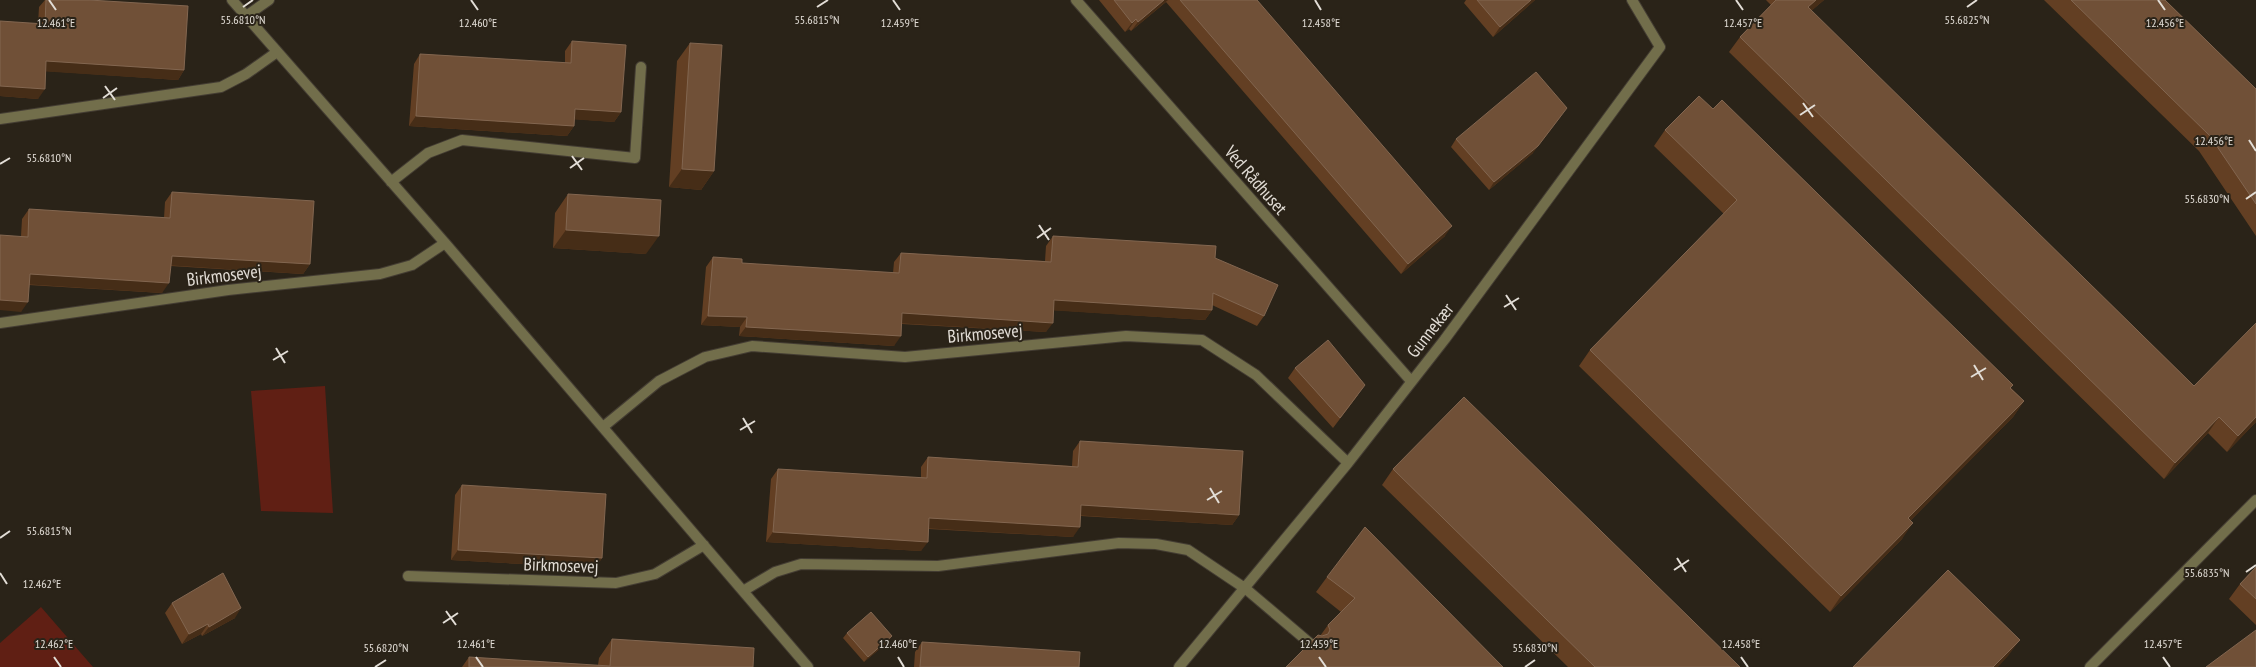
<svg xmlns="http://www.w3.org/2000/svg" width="2256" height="667" viewBox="0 0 2256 667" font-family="'PT Sans Narrow',sans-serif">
  <rect width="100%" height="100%" fill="#2a2318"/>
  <path fill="#601f14" d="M 325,386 L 333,513 L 261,511 L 251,391 Z
    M 41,607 L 93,667 L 0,667 L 0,643 Z"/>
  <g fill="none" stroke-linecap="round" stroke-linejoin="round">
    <defs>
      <path id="pedestrian" d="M 1246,589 L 1312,645"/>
      <path id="minor" d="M 232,0 L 445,243 L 808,667
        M 1076,0 L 1411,381
        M 246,16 L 269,0
        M 0,119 L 221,87 L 246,74 L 277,52
        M 391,182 L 428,153 L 462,140 L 635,158 L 641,67
        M 0,323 L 228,290 L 380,274 L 412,265 L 445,243
        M 603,427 L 659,381 L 705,357 L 752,346 L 905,357 L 1126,336 L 1202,340 L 1256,375 L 1348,463
        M 408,576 L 616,583 L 655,574 L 704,545
        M 743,591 L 775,572 L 801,564 L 938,566 L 1119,543 L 1156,544 L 1188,550 L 1246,589
        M 1179,667 L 1348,463 L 1445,339 L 1660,47 L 1632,0
        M 2090,667 L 2256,500"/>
    </defs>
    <use href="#pedestrian" stroke="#443d33" stroke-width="12"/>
    <use href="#minor" stroke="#443d33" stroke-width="12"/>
    <use href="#pedestrian" stroke="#726e4b" stroke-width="10"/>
    <use href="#minor" stroke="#726e4b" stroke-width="10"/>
  </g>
  <path fill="#633f23" d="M 45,0 L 89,0 L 184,70 L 178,80 L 46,71 L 38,99 L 0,96 L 0,21 L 38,24 L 39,7 Z
    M 1099,0 L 1257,0 L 1445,236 L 1401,274 L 1166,2 L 1131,31 L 1129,29 L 1125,32 Z
    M 1466,0 L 1535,0 L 1493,37 L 1464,3 Z
    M 1766,0 L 1824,0 L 1811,11 L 2194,386 L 2256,422 L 2227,452 L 2208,433 L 2164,479 L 1729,52 L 1740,37 L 1771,5 Z
    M 2044,0 L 2165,0 L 2256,89 L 2256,236 L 2199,151 Z
    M 572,41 L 621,112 L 614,122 L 574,119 L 574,126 L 567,136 L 409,126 L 414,64 L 420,54 L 565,63 L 565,51 Z
    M 690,43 L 714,171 L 701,190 L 669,187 L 677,61 Z
    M 1665,130 L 2011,388 L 2024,401 L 2013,417 L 1910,521 L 1902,539 L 1830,612 L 1579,366 L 1590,350 L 1724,214 L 1654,146 Z
    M 1456,139 L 1533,153 L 1489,190 L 1451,147 Z
    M 172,192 L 310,264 L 303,274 L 171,266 L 162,293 L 29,285 L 21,312 L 21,236 L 22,219 L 29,209 L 164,218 L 165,202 Z
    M 568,194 L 646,254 L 553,248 L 555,213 Z
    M 1053,236 L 1215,258 L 1264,316 L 1257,326 L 1212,305 L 1212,310 L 1205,320 L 1053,310 L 1046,332 L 902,324 L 894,346 L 739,336 L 740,327 L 701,325 L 706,267 L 713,257 L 742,263 L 893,273 L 894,262 L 901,253 L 1045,261 L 1046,246 Z
    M 1295,368 L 1358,395 L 1333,428 L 1288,378 Z
    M 1080,441 L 1239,515 L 1232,525 L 1081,516 L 1073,537 L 929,529 L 921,551 L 766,542 L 771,479 L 778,469 L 921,478 L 921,467 L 928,457 L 1072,466 L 1073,451 Z
    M 1393,469 L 1740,667 L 1568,667 L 1382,485 Z
    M 462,485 L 602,558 L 595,568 L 451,560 L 455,495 Z
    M 2256,567 L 2256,625 L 2229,599 L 2240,584 Z
    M 1327,577 L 1503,667 L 1286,667 L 1320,636 L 1328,625 L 1341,612 L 1316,592 Z
    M 172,603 L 235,618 L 202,636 L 201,634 L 182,644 L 165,613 Z
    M 847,633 L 888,642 L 864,662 L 843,638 Z
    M 612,639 L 753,667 L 469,667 L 598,665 L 599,658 Z
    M 922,642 L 1079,667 L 914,667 L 915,652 Z
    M 469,657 L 469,667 L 462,667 Z"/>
  <path fill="#462d17" d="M 1164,0 L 1168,0 L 1131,31 L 1138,22 Z
    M 1531,0 L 1535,0 L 1493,37 L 1500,27 Z
    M 1816,0 L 1824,0 L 1797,23 L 1808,7 Z
    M 1136,19 L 1129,29 L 1125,32 L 1132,23 Z
    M 46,61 L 184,70 L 178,80 L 39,71 Z
    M 0,86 L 45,89 L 38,99 L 0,96 Z
    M 575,109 L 621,112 L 614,122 L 568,119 Z
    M 1562,115 L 1533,153 L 1489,190 L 1494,182 Z
    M 416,116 L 574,126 L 567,136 L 409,126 Z
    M 682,169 L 714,171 L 701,190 L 669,187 Z
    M 1452,226 L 1445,236 L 1401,274 L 1408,264 Z
    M 566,230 L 659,236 L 646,254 L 553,248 Z
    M 172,256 L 310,264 L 303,274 L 165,265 Z
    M 30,274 L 169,283 L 162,293 L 23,284 Z
    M 0,300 L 28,302 L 21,312 L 0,310 Z
    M 1054,300 L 1212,310 L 1205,320 L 1047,310 Z
    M 902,313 L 1053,323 L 1046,332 L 896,323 Z
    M 708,316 L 747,317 L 740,327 L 701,325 Z
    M 746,327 L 901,336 L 894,346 L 739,336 Z
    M 2024,401 L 2013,417 L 1897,534 L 1908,518 Z
    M 2219,417 L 2208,433 L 2164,479 L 2175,463 Z
    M 2256,417 L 2256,422 L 2227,452 L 2238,436 Z
    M 1081,505 L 1239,515 L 1232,525 L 1074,515 Z
    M 929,518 L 1080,527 L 1073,537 L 923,528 Z
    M 1913,523 L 1902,539 L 1830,612 L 1841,596 Z
    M 773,532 L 928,542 L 921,551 L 766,542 Z
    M 458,550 L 602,558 L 595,568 L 451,560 Z
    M 241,608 L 235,618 L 202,636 L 209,627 Z
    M 208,624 L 201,634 L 182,644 L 189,634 Z
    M 892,636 L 888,642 L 864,662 L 868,657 Z
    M 2020,640 L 2008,656 L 1998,667 L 1993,667 Z"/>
  <path fill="#705037" stroke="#826650" d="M 46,0 L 89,0 L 188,6 L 184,70 L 46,61 L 45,89 L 0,86 L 0,21 L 45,24 Z
    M 1114,0 L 1164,0 L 1138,22 L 1136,19 L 1132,23 Z
    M 1180,0 L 1257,0 L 1452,226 L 1408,264 Z
    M 1477,0 L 1531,0 L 1500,27 Z
    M 1776,0 L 1816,0 L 1808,7 L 2194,386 L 2256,323 L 2256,417 L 2238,436 L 2219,417 L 2175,463 L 1740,37 Z
    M 2071,0 L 2165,0 L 2256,89 L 2256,204 L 2210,136 Z
    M 572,41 L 626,45 L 621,112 L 575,109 L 574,126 L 416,116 L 420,54 L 571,63 Z
    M 690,43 L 722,45 L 714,171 L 682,169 Z
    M 1536,72 L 1567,108 L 1538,146 L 1494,182 L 1456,139 Z
    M 1699,96 L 1713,109 L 1722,100 L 2013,385 L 2010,388 L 2024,401 L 1908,518 L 1913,523 L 1841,596 L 1590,350 L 1737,200 L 1665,130 Z
    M 172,192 L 314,201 L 310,264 L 172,256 L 169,283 L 30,274 L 28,302 L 0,300 L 0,235 L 28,237 L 29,209 L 170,218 Z
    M 568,194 L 661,200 L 659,236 L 566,230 Z
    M 1053,236 L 1216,246 L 1215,258 L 1278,285 L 1264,316 L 1213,293 L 1212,310 L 1054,300 L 1053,323 L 902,313 L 901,336 L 746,327 L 747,317 L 708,316 L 713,257 L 742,259 L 742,263 L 899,273 L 901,253 L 1051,262 Z
    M 1328,340 L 1365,385 L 1340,418 L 1295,368 Z
    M 1464,397 L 1740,667 L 1595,667 L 1393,469 Z
    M 1080,441 L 1243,451 L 1239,515 L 1081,505 L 1080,527 L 929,518 L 928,542 L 773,532 L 778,469 L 927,478 L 928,457 L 1078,467 Z
    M 462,485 L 606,494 L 602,558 L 458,550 Z
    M 1365,527 L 1503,667 L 1286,667 L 1318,635 L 1322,636 L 1328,634 L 1330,630 L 1328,625 L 1355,598 L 1327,577 Z
    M 2256,567 L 2256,599 L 2240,584 Z
    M 1948,570 L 2020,640 L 1993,667 L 1853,667 Z
    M 223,573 L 241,608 L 209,627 L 208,624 L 189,634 L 172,603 Z
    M 871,612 L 892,636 L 868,657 L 847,633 Z
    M 2256,630 L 2256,667 L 2206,667 Z
    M 612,639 L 754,648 L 753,667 L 469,667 L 469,657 L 610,666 Z
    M 922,642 L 1080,652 L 1079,667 L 920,667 Z"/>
  <path fill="none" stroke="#e2ddd6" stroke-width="2" d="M 49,0 L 56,10M 471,0 L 478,10M 893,0 L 900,10M 1315,0 L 1321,10M 1736,0 L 1743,10M 2158,0 L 2165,10M 243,7 L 253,0M 817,7 L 828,0M 1967,7 L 1977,0M 105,86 L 115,100M 103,98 L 117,88M 1803,103 L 1813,117M 1800,115 L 1815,105M 2249,140 L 2256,151M 572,156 L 582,170M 0,164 L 10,158M 570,168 L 584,158M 2246,199 L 2256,192M 1039,225 L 1049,240M 1037,238 L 1051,228M 1506,295 L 1516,310M 1504,307 L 1519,298M 276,348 L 285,363M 273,360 L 288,351M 1974,365 L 1983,380M 1971,377 L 1986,368M 743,418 L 752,433M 740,430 L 755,421M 1210,488 L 1219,503M 1207,500 L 1222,491M 0,538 L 10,531M 1677,558 L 1686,572M 1674,570 L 1689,560M 2246,572 L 2256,565M 0,573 L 7,584M 446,611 L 456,625M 443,623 L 458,613M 54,657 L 61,667M 476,657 L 483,667M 898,657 L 904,667M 1319,657 L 1326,667M 1741,657 L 1748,667M 2163,657 L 2170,667M 375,667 L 386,660M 1525,667 L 1535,660"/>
  <g text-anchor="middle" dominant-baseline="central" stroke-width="4" stroke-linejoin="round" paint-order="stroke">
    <g font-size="18" fill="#e2ddd6" stroke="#2a2318">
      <text transform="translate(1256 180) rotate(49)">Ved Rådhuset</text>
      <text transform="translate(224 275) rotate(-7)">Birkmosevej</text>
      <text transform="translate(1430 330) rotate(-52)">Gunnekær</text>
      <text transform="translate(985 333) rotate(-5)">Birkmosevej</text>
      <text transform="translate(561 565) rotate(2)">Birkmosevej</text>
    </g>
  </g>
  <g font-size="12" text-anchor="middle" fill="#e2ddd6" stroke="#2a2318" stroke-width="4" stroke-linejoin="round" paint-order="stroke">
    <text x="243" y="24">55.6810°N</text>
    <text x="817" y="24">55.6815°N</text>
    <text x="1967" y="24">55.6825°N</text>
    <text x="56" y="27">12.461°E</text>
    <text x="478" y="27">12.460°E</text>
    <text x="900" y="27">12.459°E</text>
    <text x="1321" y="27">12.458°E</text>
    <text x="1743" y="27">12.457°E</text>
    <text x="2165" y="27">12.456°E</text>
    <text x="2214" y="145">12.456°E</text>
    <text x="49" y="162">55.6810°N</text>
    <text x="2207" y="203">55.6830°N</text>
    <text x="49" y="535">55.6815°N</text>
    <text x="2207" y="577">55.6835°N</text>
    <text x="42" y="588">12.462°E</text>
    <text x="54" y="648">12.462°E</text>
    <text x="476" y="648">12.461°E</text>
    <text x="898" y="648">12.460°E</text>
    <text x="1319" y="648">12.459°E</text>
    <text x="1741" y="648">12.458°E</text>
    <text x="2163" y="648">12.457°E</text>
    <text x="386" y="652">55.6820°N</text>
    <text x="1535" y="652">55.6830°N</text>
  </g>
</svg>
